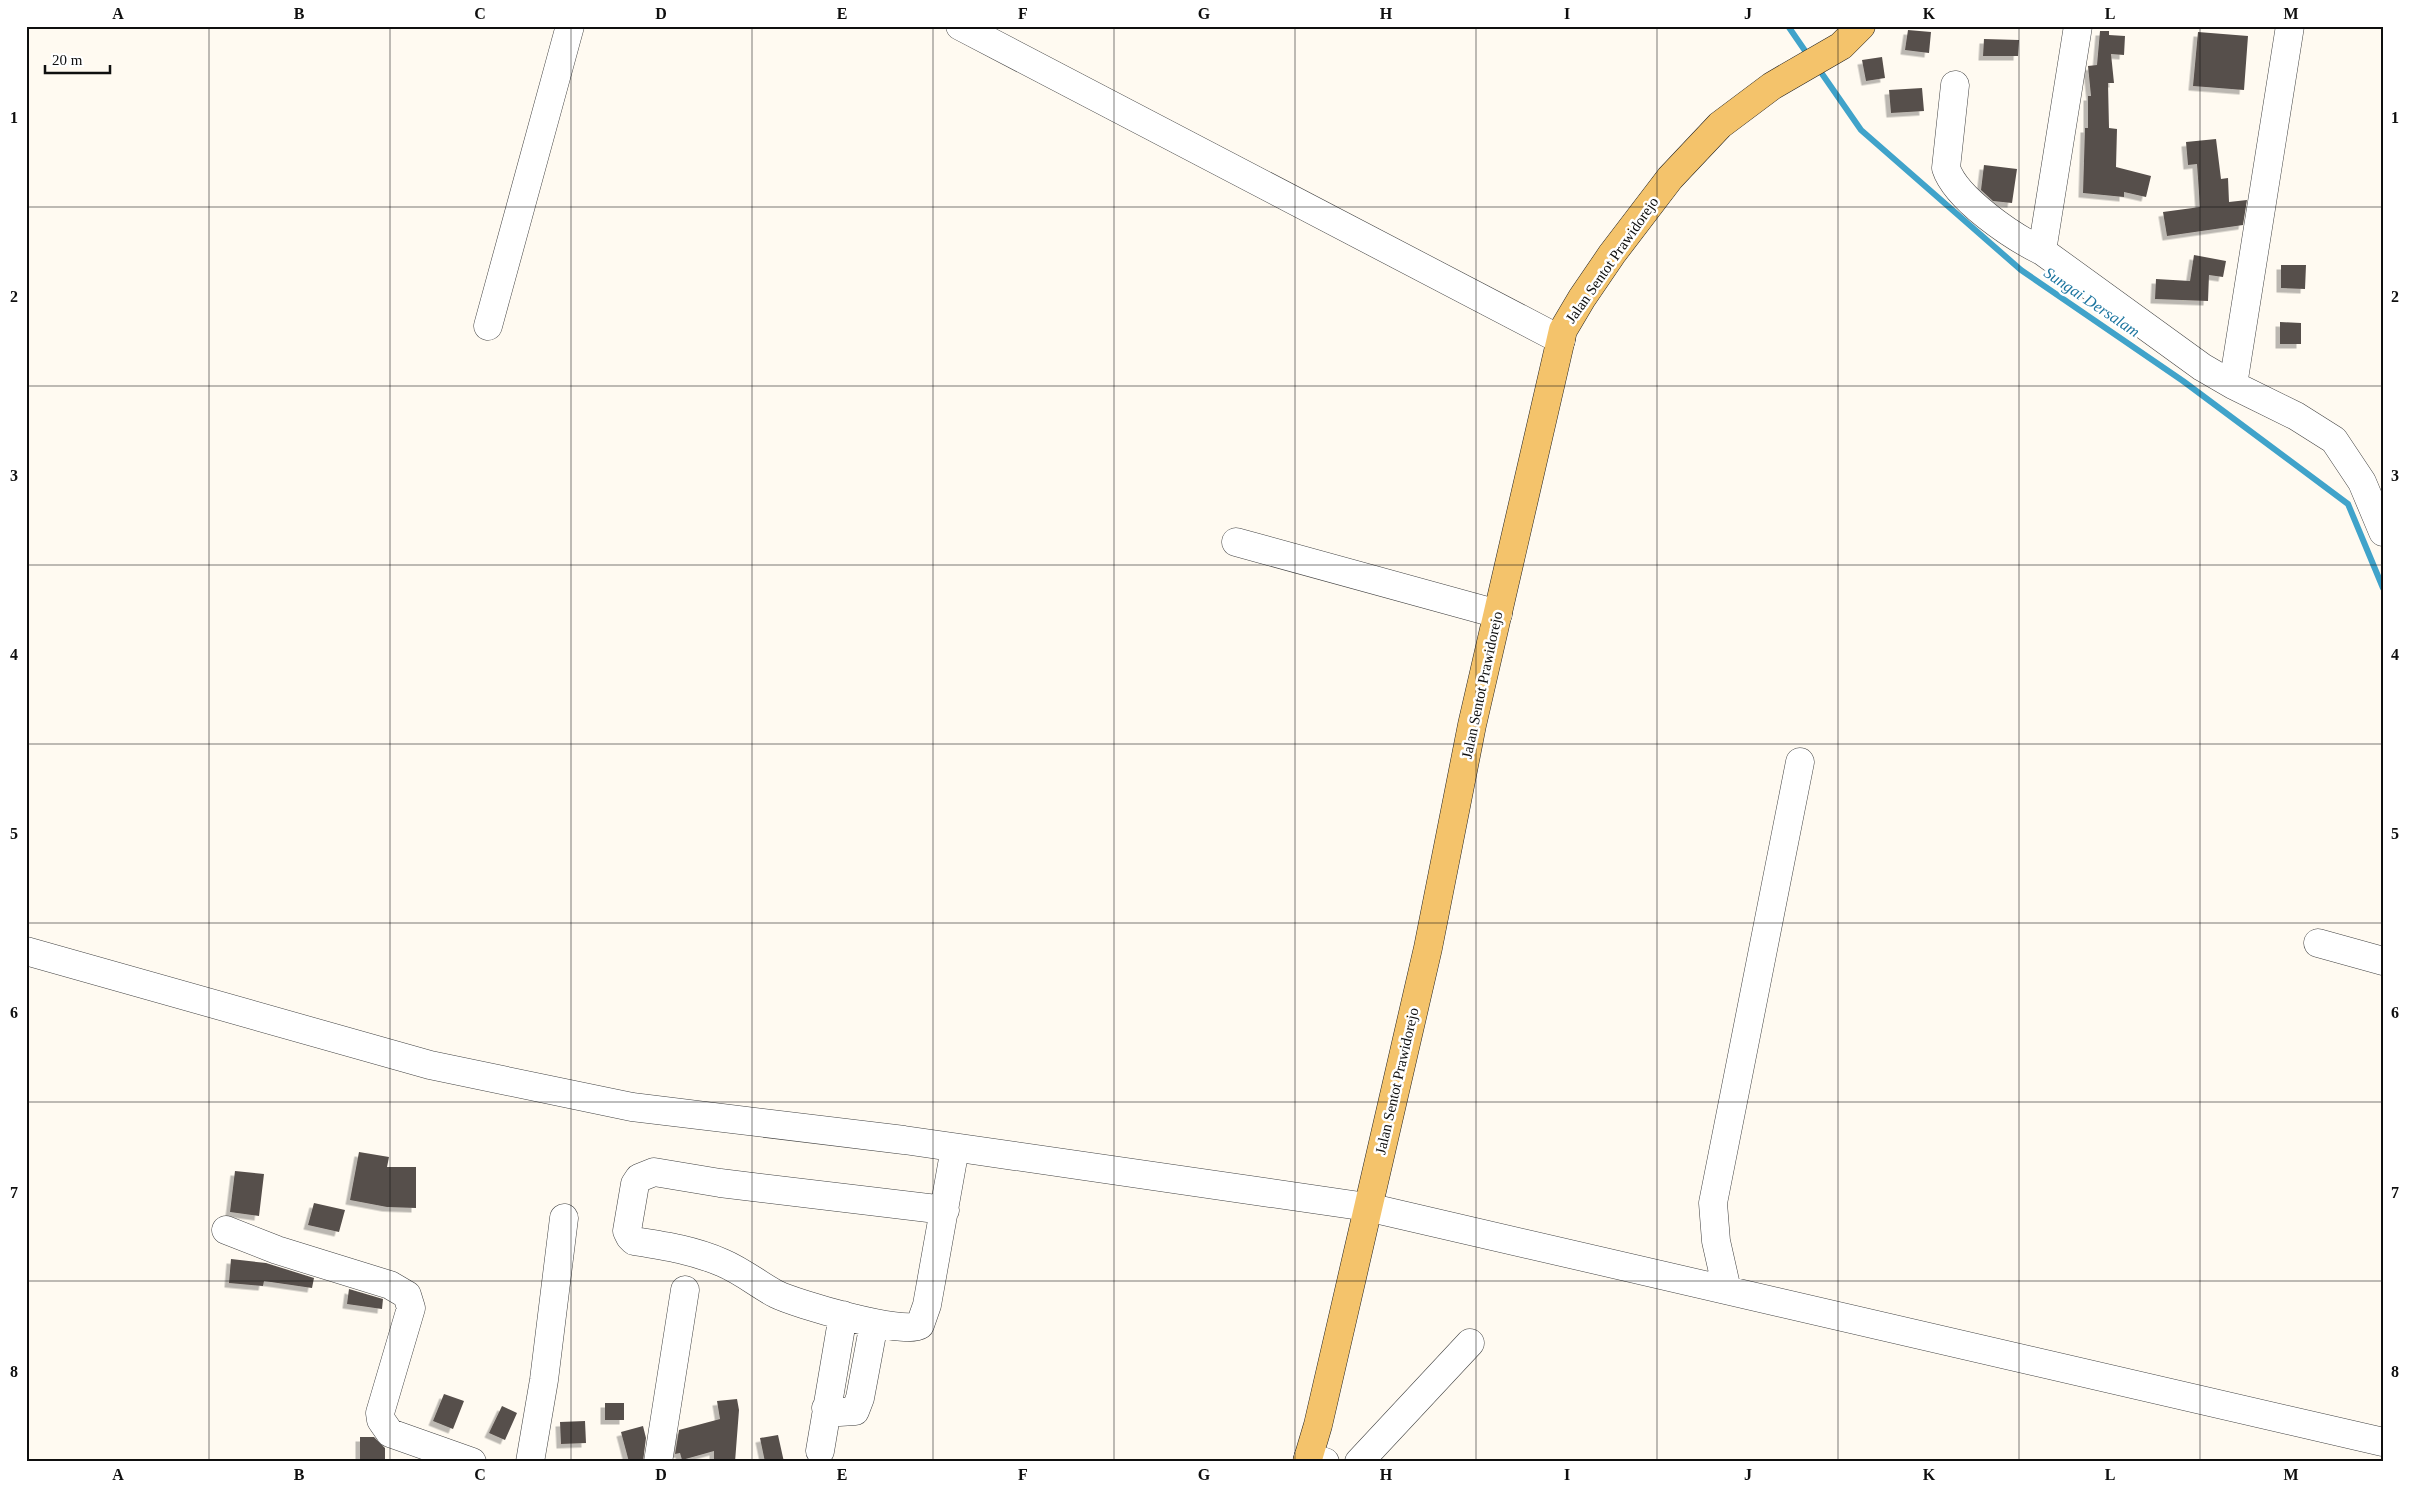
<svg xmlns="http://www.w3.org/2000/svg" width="2409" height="1488" viewBox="0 0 2409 1488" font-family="Georgia,serif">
  <defs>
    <filter id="shadow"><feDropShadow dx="-4.5" dy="4.5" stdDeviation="0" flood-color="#0004"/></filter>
  </defs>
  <rect width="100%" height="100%" fill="#fffaf1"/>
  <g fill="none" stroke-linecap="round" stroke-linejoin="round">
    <path stroke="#40a3ca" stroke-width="6" d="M 1788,26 L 1810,58
      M 1818,68 L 1861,130 L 2021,270 L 2183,381 L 2348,504 L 2383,588"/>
  </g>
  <path fill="#574f4b" filter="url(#shadow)" d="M 1908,30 L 1931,32 L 1929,53 L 1905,50 Z
    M 2100,31 L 2109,31 L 2109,35 L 2125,36 L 2124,55 L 2111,54 L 2114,83 L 2108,83 L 2109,128 L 2117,129 L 2116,167 L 2151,176 L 2146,197 L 2124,192 L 2124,197 L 2083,193 L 2085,128 L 2088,128 L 2088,96 L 2091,96 L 2088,66 L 2097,65 Z
    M 2198,32 L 2248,36 L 2244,90 L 2193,86 Z
    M 1984,39 L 2019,40 L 2018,56 L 1983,56 Z
    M 1882,57 L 1885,78 L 1866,81 L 1862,60 Z
    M 1922,88 L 1924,111 L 1891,113 L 1889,90 Z
    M 2216,139 L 2221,179 L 2228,178 L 2229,202 L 2247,200 L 2243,225 L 2167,236 L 2163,212 L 2200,207 L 2197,164 L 2188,165 L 2186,142 Z
    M 1984,165 L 2017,169 L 2012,203 L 1993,201 L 1981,190 Z
    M 2194,255 L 2226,261 L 2223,277 L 2209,275 L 2208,301 L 2155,299 L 2156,279 L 2190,281 Z
    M 2281,265 L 2306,265 L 2305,289 L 2281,288 Z
    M 2280,322 L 2301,323 L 2301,344 L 2280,344 Z
    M 359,1152 L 389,1157 L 387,1167 L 416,1167 L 416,1208 L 387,1207 L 350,1200 Z
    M 235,1171 L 264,1174 L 259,1216 L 230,1212 Z
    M 314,1203 L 345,1210 L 339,1232 L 308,1225 Z
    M 231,1259 L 266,1263 L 314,1278 L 312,1288 L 264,1281 L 263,1286 L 229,1283 Z
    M 349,1289 L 383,1299 L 382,1309 L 347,1304 Z
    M 444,1394 L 464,1401 L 453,1429 L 433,1421 Z
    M 737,1399 L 739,1410 L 735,1462 L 714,1462 L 714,1451 L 682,1460 L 680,1453 L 675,1454 L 679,1430 L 720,1419 L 717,1401 Z
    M 605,1403 L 624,1403 L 624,1420 L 605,1420 Z
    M 502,1406 L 517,1413 L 505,1440 L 489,1433 Z
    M 585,1421 L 586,1443 L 561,1444 L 560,1422 Z
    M 643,1426 L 646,1438 L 643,1462 L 629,1462 L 621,1432 Z
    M 778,1435 L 784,1462 L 765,1462 L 760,1438 Z
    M 360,1437 L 374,1437 L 385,1448 L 385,1462 L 360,1462 Z"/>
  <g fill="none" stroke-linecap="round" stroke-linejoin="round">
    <defs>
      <path id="minor" d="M 960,26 L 1561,340
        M 2078,26 L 2042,251 L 2202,367 L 2233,385
        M 2290,26 L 2233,385 L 2296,416 L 2334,440 L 2362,482 L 2383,532
        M 1955,85 L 1946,168 C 1956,199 2013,237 2042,251
        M 488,326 L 570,26
        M 1236,542 L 1498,614
        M 2318,943 L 2383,961
        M 26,951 L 430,1065 L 632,1107 L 904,1140 L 1367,1207 L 2383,1442
        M 945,1210 L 720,1183 L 654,1172 L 639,1178 L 635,1184 L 627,1231 L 630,1237 L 634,1241 C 666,1246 693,1250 723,1263 C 742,1271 759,1285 776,1294 C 796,1304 905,1336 920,1325 L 927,1305 L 955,1148
        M 226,1230 L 277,1250 L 390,1285 L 407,1295 L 411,1308 L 380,1413 L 381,1420 L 390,1433 L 472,1462
        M 1727,1290 L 1716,1241 L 1713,1203 L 1800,762
        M 826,1408 L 839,1412 L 855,1411 L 860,1398 L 874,1323
        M 820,1451 L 843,1315
        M 1308,1458 L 1325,1462
        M 530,1462 L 544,1380 L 564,1218
        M 658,1462 L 685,1290
        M 1359,1462 L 1470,1343"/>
      <path id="major" d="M 1307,1462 L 1318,1425 L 1428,948 L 1472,725 L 1563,330 L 1582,298 L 1612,254 L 1670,178 L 1720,125 L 1772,86 L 1841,46 L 1861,26"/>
    </defs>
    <use href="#minor" stroke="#424242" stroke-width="29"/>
    <use href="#major" stroke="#202020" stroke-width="29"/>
    <use href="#minor" stroke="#fff" stroke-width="28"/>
    <use href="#major" stroke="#f4c36b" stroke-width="28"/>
  </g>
  <path fill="none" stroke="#0f0f0f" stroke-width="1" stroke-opacity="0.55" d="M 209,26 L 209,1462M 390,26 L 390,1462M 571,26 L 571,1462M 752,26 L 752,1462M 933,26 L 933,1462M 1114,26 L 1114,1462M 1295,26 L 1295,1462M 1476,26 L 1476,1462M 1657,26 L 1657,1462M 1838,26 L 1838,1462M 2019,26 L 2019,1462M 2200,26 L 2200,1462M 26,207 L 2383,207M 26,386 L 2383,386M 26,565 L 2383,565M 26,744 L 2383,744M 26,923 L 2383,923M 26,1102 L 2383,1102M 26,1281 L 2383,1281"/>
  <g text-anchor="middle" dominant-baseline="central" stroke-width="5" stroke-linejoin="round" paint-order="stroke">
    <g font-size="15" fill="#0f0f0f" stroke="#fff">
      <text transform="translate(1612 260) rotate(-55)">Jalan Sentot Prawidorejo</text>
      <text transform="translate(1482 685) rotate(-78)">Jalan Sentot Prawidorejo</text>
      <text transform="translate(1397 1081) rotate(-77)">Jalan Sentot Prawidorejo</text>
    </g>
    <g font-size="16" font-style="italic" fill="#1b749e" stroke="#fff">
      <text transform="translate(2092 302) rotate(34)">Sungai Dersalam</text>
    </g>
  </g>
  <rect width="2409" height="1488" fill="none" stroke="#ffffff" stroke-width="55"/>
  <path d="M45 65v8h65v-8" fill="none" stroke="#0f0f0f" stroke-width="2.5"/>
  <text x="52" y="65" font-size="15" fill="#0f0f0f" stroke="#ffffff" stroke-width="4" paint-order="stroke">20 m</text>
  <rect x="28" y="28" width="2354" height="1432" fill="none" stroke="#0f0f0f" stroke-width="2"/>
  <g font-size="16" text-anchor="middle" font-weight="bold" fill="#0f0f0f">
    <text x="118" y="19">A</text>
    <text x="299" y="19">B</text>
    <text x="480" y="19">C</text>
    <text x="661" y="19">D</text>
    <text x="842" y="19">E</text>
    <text x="1023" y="19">F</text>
    <text x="1204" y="19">G</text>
    <text x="1386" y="19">H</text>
    <text x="1567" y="19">I</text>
    <text x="1748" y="19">J</text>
    <text x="1929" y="19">K</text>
    <text x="2110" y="19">L</text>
    <text x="2291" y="19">M</text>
    <text x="14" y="123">1</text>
    <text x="2395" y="123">1</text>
    <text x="14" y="302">2</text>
    <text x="2395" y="302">2</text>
    <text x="14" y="481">3</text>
    <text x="2395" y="481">3</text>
    <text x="14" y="660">4</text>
    <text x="2395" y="660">4</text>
    <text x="14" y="839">5</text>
    <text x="2395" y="839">5</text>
    <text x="14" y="1018">6</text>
    <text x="2395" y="1018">6</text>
    <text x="14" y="1198">7</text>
    <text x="2395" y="1198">7</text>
    <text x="14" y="1377">8</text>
    <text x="2395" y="1377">8</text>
    <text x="118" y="1480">A</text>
    <text x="299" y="1480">B</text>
    <text x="480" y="1480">C</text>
    <text x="661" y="1480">D</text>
    <text x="842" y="1480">E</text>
    <text x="1023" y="1480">F</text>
    <text x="1204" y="1480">G</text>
    <text x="1386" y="1480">H</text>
    <text x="1567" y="1480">I</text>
    <text x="1748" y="1480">J</text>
    <text x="1929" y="1480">K</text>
    <text x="2110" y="1480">L</text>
    <text x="2291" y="1480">M</text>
  </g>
</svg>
